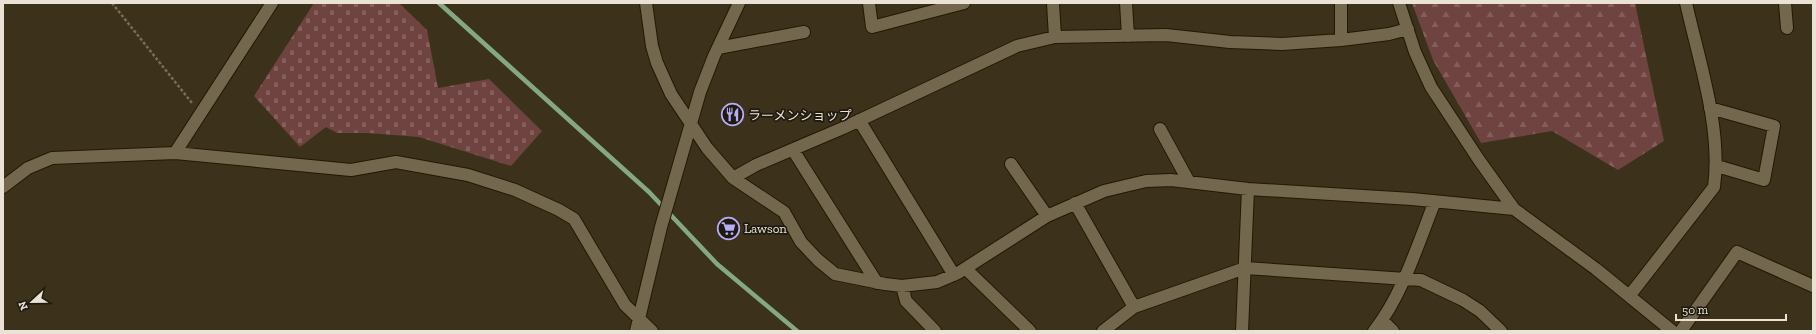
<svg xmlns="http://www.w3.org/2000/svg" width="1816" height="334" viewBox="0 0 1816 334" font-family="'Zilla Slab','Noto Sans JP',serif">
  <defs>
    <pattern id="forest-firs" width="22" height="20" patternUnits="userSpaceOnUse"><rect width="22" height="20" fill="#6e4340"/><path d="M5 1l3.5 6h-7zM16 11l3.5 6h-7z" fill="#835e5b"/></pattern>
    <pattern id="cemetery-stones" width="16" height="16" patternUnits="userSpaceOnUse"><rect width="16" height="16" fill="#6e4340"/><path d="M2 7V4a2 2 0 0 1 4 0v3zM10 15v-3a2 2 0 0 1 4 0v3z" fill="#835e5b"/></pattern>
  </defs>
  <rect width="100%" height="100%" fill="#3c311a"/>
  <path fill="url(#forest-firs)" d="M 1412,3 L 1635,3 L 1664,141 L 1618,170 L 1552,131 L 1481,143 L 1433,60 Z"/>
  <path fill="url(#cemetery-stones)" d="M 314,3 L 399,3 L 427,30 L 438,88 L 489,79 L 542,131 L 511,166 L 419,137 L 368,133 L 337,133 L 326,127 L 300,147 L 254,96 Z"/>
  <g fill="none" stroke-linecap="round" stroke-linejoin="round">
    <path stroke="#84a884" stroke-width="4.5" d="M 439,3 L 649,192 L 717,264 L 797,331"/>
    <defs>
      <path id="minor" d="M 646,3 L 652,46 L 657,63 L 671,94 L 707,148 L 733,178 L 784,212 L 801,242 L 818,260 L 835,274 L 885,284 L 902,286 L 937,282 L 958,273 L 1047,216 L 1104,191 L 1146,181 L 1171,180 L 1248,189 L 1412,199 L 1514,209
        M 869,3 L 872,27 L 964,3
        M 1053,3 L 1055,37
        M 1126,3 L 1128,36
        M 1341,3 L 1341,40
        M 1399,3 L 1415,52 L 1431,87 L 1479,160 L 1514,209 L 1596,269 L 1672,331
        M 1785,3 L 1787,28
        M 718,48 L 804,32
        M 1710,108 L 1774,126 L 1764,180 L 1717,166
        M 859,120 L 954,275
        M 1160,129 L 1189,182
        M 793,150 L 877,283
        M 175,153 L 272,3
        M 1011,164 L 1047,216
        M 733,178 L 756,165 L 843,128 L 1017,46 L 1055,37 L 1166,35 L 1230,42 L 1282,44 L 1341,40 L 1389,34 L 1408,29
        M 3,187 L 28,168 L 52,158 L 175,153 L 351,170 L 396,162 L 468,175 L 515,190 L 559,210 L 574,219 L 625,305 L 652,331
        M 1075,203 L 1134,307
        M 966,269 L 1030,331
        M 902,286 L 906,301 L 935,331
        M 1630,295 L 1714,187 C 1722,128 1699,61 1686,3
        M 1382,320 L 1393,331
        M 636,331 L 661,227 L 700,92 L 714,56 L 739,3
        M 1103,331 L 1134,307 L 1245,268 L 1421,280 L 1463,300 L 1480,311 L 1501,331
        M 1242,331 L 1248,189
        M 1374,331 C 1402,296 1418,244 1435,201
        M 1681,331 L 1737,252 L 1813,286"/>
    </defs>
    <use href="#minor" stroke="#231903" stroke-width="14"/>
    <path stroke="#766c58" stroke-width="2.5" stroke-dasharray="3 2" stroke-linecap="butt" d="M 112,3 L 192,103"/>
    <use href="#minor" stroke="#73674e" stroke-width="12"/>
  </g>
  <defs>
    <symbol id="restaurant-ring" viewBox="-11 -11 22 22"><circle r="9.5" fill="#1f1a10" stroke="#b6acf8" stroke-width="1.5"/><path d="M-5-6h1v4h1v-4h1v4h1v-4h1v5L-1.5 .5V6h-2V.5L-5-1ZM5-6V6H3V1.5H1.5Q1.5-4 5-6Z" fill="#b6acf8"/></symbol>
    <symbol id="supermarket-ring" viewBox="-11 -11 22 22"><circle r="9.5" fill="#1f1a10" stroke="#b6acf8" stroke-width="1.5"/><path d="M-6-5.5h2.5l.6 2H6L4.5 2H-2.5L-4.4-4H-6ZM-1.5 3.2a1.3 1.3 0 1 0 .1 0ZM3 3.2a1.3 1.3 0 1 0 .1 0Z" fill="#b6acf8"/></symbol>
  </defs>
  <g fill-rule="evenodd">
    <use href="#restaurant-ring" x="720" y="102" width="25" height="25"/>
    <use href="#supermarket-ring" x="716" y="216" width="25" height="25"/>
  </g>
  <g text-anchor="middle" dominant-baseline="central" stroke-width="3.5" stroke-linejoin="round" paint-order="stroke">
    <g font-size="13" fill="#eae3d5" stroke="#1f1a10" text-anchor="start">
      <text x="748" y="115">ラーメンショップ</text>
      <text x="744" y="228">Lawson</text>
    </g>
  </g>
  <rect width="1816" height="334" fill="none" stroke="#eae3d5" stroke-width="8"/>
  <g transform="translate(32 302) rotate(248)" stroke="#1f1a10" stroke-width="3" paint-order="stroke">
  <path d="M0-3L7 15L0 10L-7 15Z" fill="#eae3d5"/>
  <text y="-6" font-size="11" font-weight="bold" text-anchor="middle" fill="#eae3d5">N</text>
  </g>
  <path d="M1676 314v6h110v-6" fill="none" stroke="#eae3d5" stroke-width="2"/>
  <text x="1682" y="314" font-size="12" fill="#eae3d5" stroke="#1f1a10" stroke-width="3" paint-order="stroke">50 m</text>
</svg>
